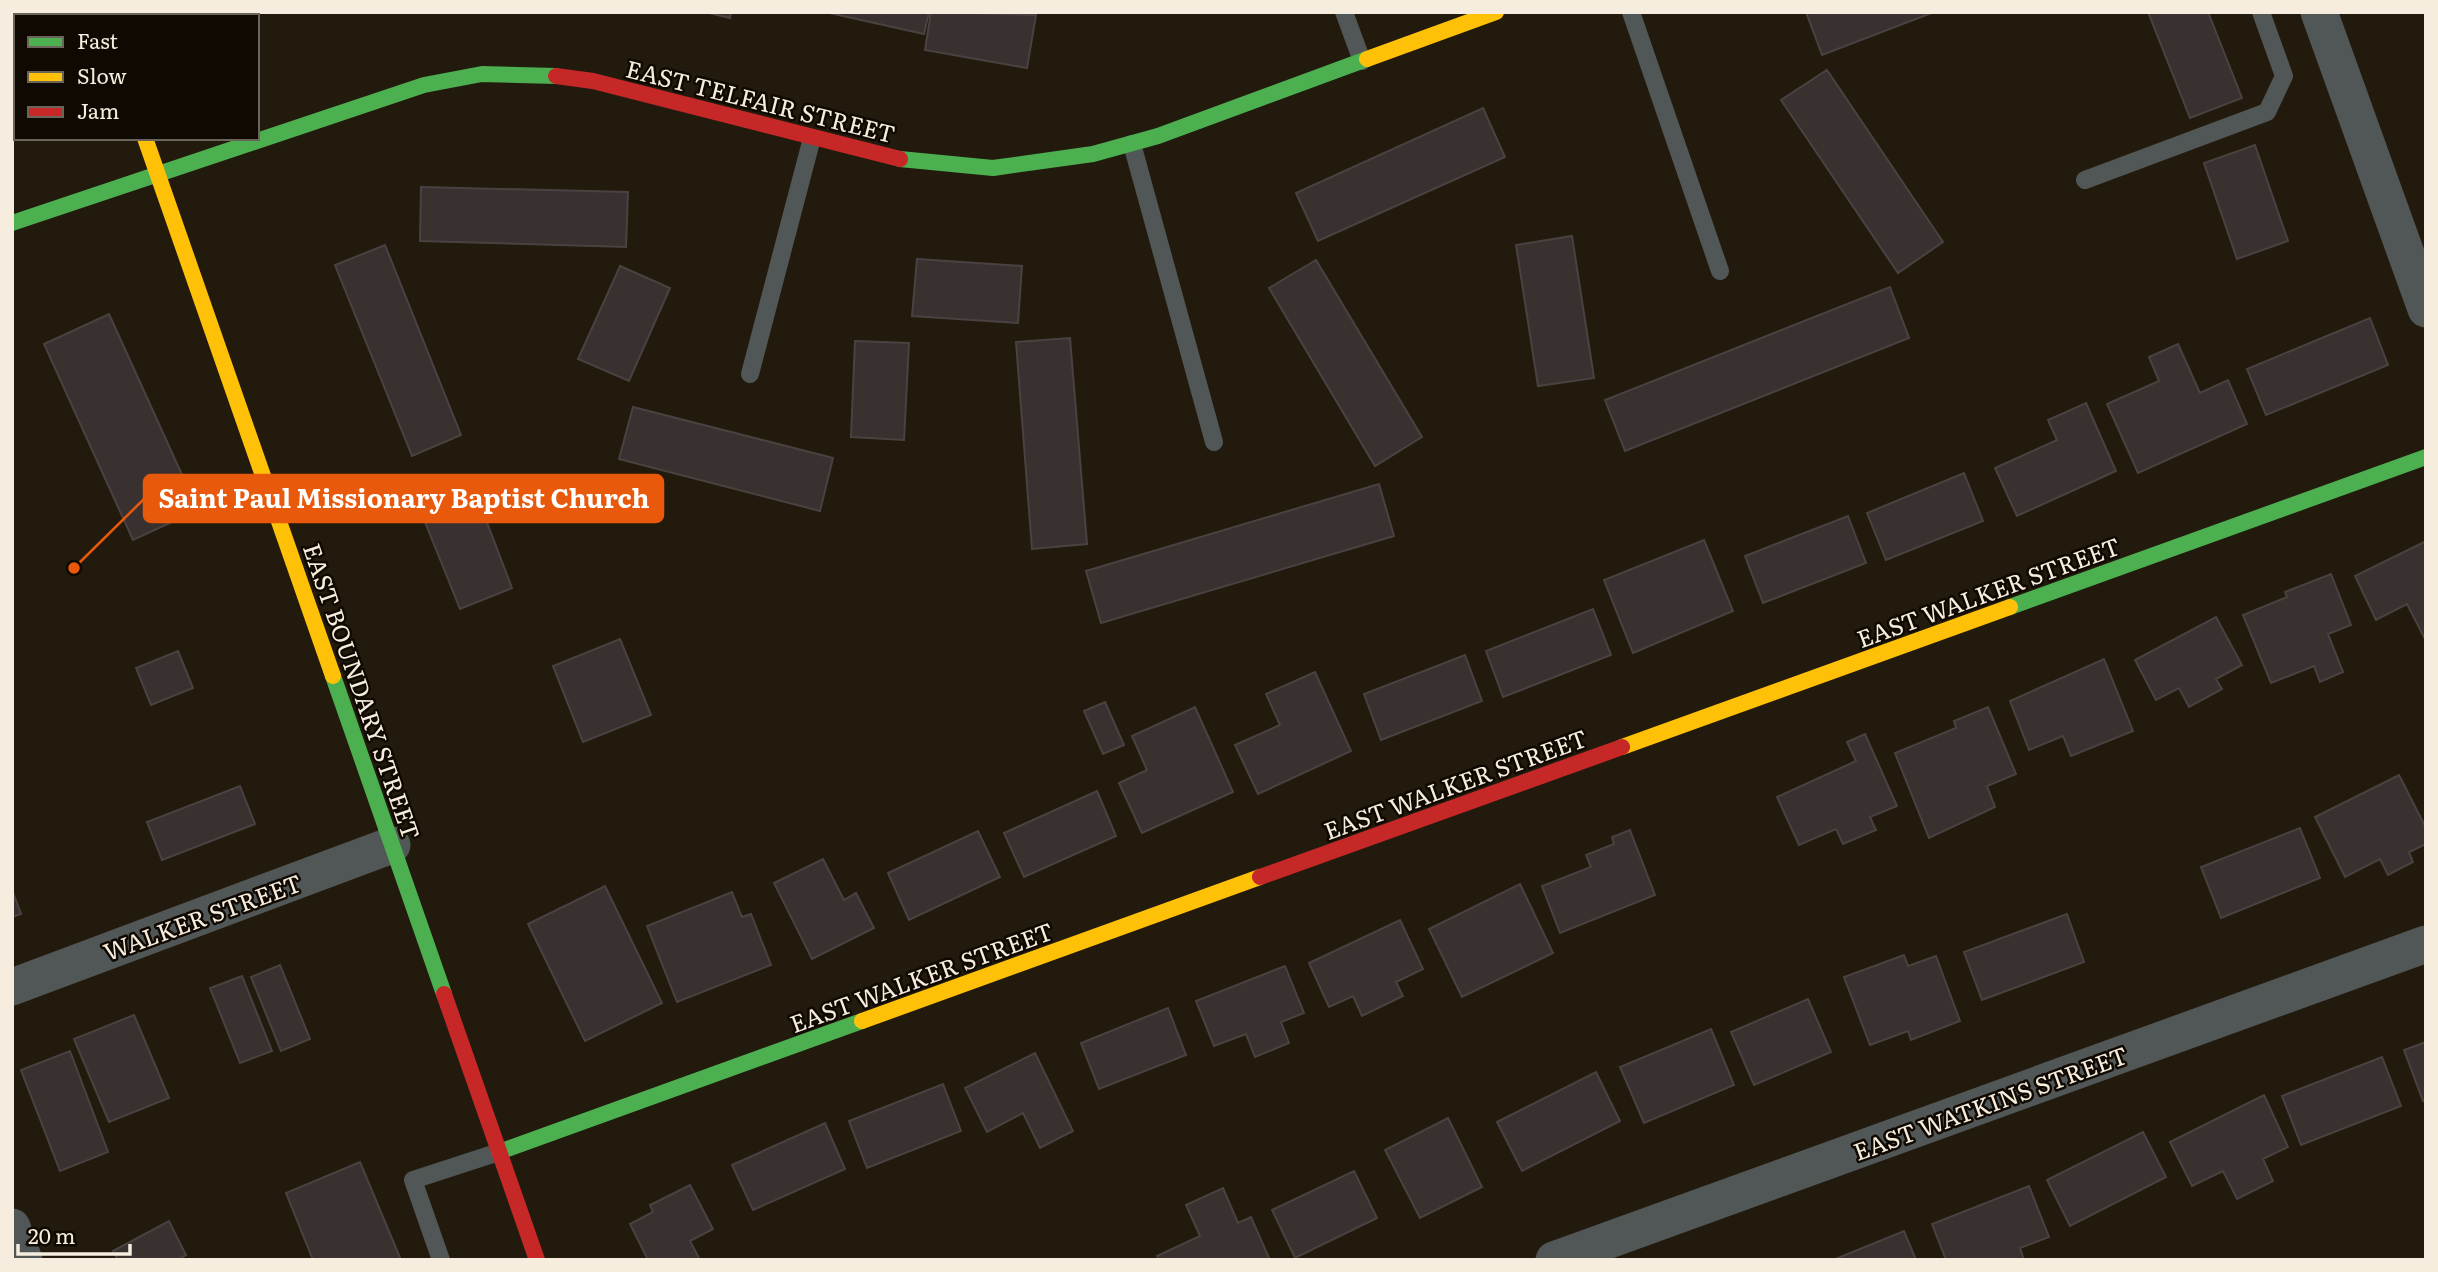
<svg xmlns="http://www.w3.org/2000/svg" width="2438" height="1272" viewBox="0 0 2438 1272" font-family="Literata,serif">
  <rect width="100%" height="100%" fill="#221a0d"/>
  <path fill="#383130" stroke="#4a4241" stroke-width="2" d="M 705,12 L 731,12 L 730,18 Z
    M 825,12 L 929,12 L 924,34 Z
    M 931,12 L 1036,15 L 1027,68 L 925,50 Z
    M 1806,12 L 1934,12 L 1822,55 Z
    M 2148,12 L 2208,12 L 2242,98 L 2190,118 Z
    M 1827,70 L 1943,242 L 1898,273 L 1781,100 Z
    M 16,87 L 16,138 L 12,139 L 12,88 Z
    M 1483,108 L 1505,157 L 1318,241 L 1296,193 Z
    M 2255,145 L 2288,241 L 2237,259 L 2204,163 Z
    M 421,187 L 628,192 L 626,247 L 420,241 Z
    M 1572,236 L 1594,378 L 1538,386 L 1516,245 Z
    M 385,245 L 461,435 L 412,456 L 335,265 Z
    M 917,259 L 1022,266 L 1018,323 L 912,316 Z
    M 1316,260 L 1422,437 L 1375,466 L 1269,288 Z
    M 620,266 L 670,288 L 629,381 L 578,359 Z
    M 1890,287 L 1909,338 L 1625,451 L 1605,400 Z
    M 109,314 L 198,510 L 133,540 L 44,344 Z
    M 2370,318 L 2388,365 L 2266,415 L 2247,369 Z
    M 1070,338 L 1087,544 L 1032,549 L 1016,342 Z
    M 855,341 L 909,343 L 904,440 L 851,437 Z
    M 2178,344 L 2200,393 L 2228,380 L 2247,424 L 2138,473 L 2107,404 L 2159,381 L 2149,357 Z
    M 2086,403 L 2116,471 L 2017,516 L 1995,468 L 2057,440 L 2048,420 Z
    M 633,407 L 833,458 L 820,511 L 619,459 Z
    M 1964,473 L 1983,521 L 1886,560 L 1867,513 Z
    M 1379,484 L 1394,536 L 1101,623 L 1086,571 Z
    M 473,486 L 512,588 L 460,609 L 419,507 Z
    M 1848,516 L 1866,563 L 1763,603 L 1745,556 Z
    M 1704,540 L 1733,611 L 1633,653 L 1604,580 Z
    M 2426,541 L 2426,641 L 2407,604 L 2376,620 L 2355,576 Z
    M 2331,574 L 2351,625 L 2328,634 L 2343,672 L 2320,682 L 2314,666 L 2271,683 L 2243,615 L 2287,597 L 2285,592 Z
    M 1593,609 L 1611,655 L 1503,697 L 1486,651 Z
    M 2216,617 L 2242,665 L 2216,679 L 2222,689 L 2189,707 L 2179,688 L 2156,700 L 2135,660 Z
    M 620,639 L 651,715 L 583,742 L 553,666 Z
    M 178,651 L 193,688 L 151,705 L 136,668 Z
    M 1465,655 L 1482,701 L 1381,740 L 1364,694 Z
    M 2104,659 L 2133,731 L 2071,756 L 2063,736 L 2029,750 L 2010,701 Z
    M 1315,672 L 1351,751 L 1258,794 L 1235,745 L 1280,725 L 1266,694 Z
    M 1105,702 L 1124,745 L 1103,754 L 1084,711 Z
    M 1195,707 L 1233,792 L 1142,833 L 1119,783 L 1147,770 L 1132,736 Z
    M 1988,707 L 2016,774 L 1987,786 L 1995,807 L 1929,838 L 1895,753 L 1956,728 L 1954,721 Z
    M 1865,734 L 1897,806 L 1870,817 L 1876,830 L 1843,844 L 1836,829 L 1799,845 L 1777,797 L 1856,761 L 1847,742 Z
    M 2399,775 L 2426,828 L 2426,844 L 2409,852 L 2413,862 L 2388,875 L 2380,859 L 2345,877 L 2315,817 Z
    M 240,786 L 255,824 L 162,860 L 147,822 Z
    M 1097,791 L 1116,836 L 1024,877 L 1004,833 Z
    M 2300,828 L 2320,878 L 2221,918 L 2201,867 Z
    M 1630,830 L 1655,895 L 1560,933 L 1542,886 L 1591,867 L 1586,855 L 1614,844 L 1612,837 Z
    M 978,831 L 1000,877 L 909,920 L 888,873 Z
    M 823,859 L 844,900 L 856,893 L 874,928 L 812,959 L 774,883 Z
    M 1520,884 L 1553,953 L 1462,997 L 1429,929 Z
    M 605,886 L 662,1003 L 585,1041 L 528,924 Z
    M 12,890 L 21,914 L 12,917 Z
    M 732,892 L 742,917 L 751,914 L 771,965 L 677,1002 L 647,926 Z
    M 2067,914 L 2084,962 L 1982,1000 L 1964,952 Z
    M 1400,920 L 1423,969 L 1396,982 L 1403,996 L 1362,1016 L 1353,996 L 1329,1007 L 1309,963 Z
    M 1904,955 L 1908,966 L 1936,956 L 1960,1021 L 1911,1040 L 1908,1031 L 1870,1045 L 1844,977 Z
    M 280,965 L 310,1039 L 281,1051 L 251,977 Z
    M 1285,966 L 1304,1013 L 1281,1022 L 1289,1043 L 1255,1057 L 1246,1034 L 1214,1046 L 1196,1001 Z
    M 242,976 L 272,1051 L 240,1063 L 210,988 Z
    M 1808,999 L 1831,1052 L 1754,1085 L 1731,1032 Z
    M 1168,1008 L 1186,1055 L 1099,1089 L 1081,1043 Z
    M 134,1015 L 169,1098 L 109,1122 L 74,1039 Z
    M 1711,1029 L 1734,1085 L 1644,1123 L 1620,1067 Z
    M 2426,1042 L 2426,1100 L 2423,1101 L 2404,1050 Z
    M 70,1051 L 108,1152 L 60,1171 L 21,1070 Z
    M 1035,1053 L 1073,1131 L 1040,1148 L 1023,1113 L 987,1132 L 965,1088 Z
    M 2382,1057 L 2401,1106 L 2301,1145 L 2282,1096 Z
    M 1596,1072 L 1620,1121 L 1522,1171 L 1497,1122 Z
    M 943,1084 L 961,1131 L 867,1168 L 849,1121 Z
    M 2264,1095 L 2288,1147 L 2263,1159 L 2273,1181 L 2237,1199 L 2223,1171 L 2192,1186 L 2170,1142 Z
    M 1448,1118 L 1482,1187 L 1420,1218 L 1385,1150 Z
    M 825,1123 L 845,1169 L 753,1210 L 732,1165 Z
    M 2143,1132 L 2166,1177 L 2070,1226 L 2047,1180 Z
    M 360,1162 L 401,1260 L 313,1260 L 286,1193 Z
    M 1354,1171 L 1377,1218 L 1295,1258 L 1272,1210 Z
    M 690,1185 L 713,1229 L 690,1241 L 700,1260 L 648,1260 L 630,1224 L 653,1212 L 650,1205 Z
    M 2029,1186 L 2049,1237 L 2020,1248 L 2024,1260 L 1946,1260 L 1932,1224 Z
    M 1223,1188 L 1238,1223 L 1251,1217 L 1270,1260 L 1159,1260 L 1157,1256 L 1200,1236 L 1186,1205 Z
    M 169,1221 L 186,1255 L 177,1260 L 118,1260 L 113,1251 Z
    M 1904,1231 L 1916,1260 L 1833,1260 Z"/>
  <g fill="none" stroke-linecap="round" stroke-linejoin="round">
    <path stroke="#515656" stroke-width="18" d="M 1344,12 L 1362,61
      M 1631,12 L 1720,271
      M 1132,144 L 1214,442
      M 2085,180 L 2267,112 L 2284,76 L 2261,12
      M 750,374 L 812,138
      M 441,1260 L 413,1180 L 499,1152"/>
    <path stroke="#515656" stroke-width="37" d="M 2319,12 L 2426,309
      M 12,987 L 392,845
      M 12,1227 L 24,1260
      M 1554,1260 L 2426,944"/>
    <path stroke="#4caf50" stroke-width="16" d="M 900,159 L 993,168 L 1093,154 L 1158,136 L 1367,59
      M 12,223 L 424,85 L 482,74 L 556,76
      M 2010,607 L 2426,457
      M 333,676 L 444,994
      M 499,1152 L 862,1021"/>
    <path stroke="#ffc107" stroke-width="16" d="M 100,12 L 101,16
      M 1367,59 L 1496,12
      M 145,138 L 333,676
      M 1622,747 L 2010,607
      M 862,1021 L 1260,877"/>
    <path stroke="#c62828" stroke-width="16" d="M 556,76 L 593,81 L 900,159
      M 1260,877 L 1622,747
      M 444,994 L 537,1260"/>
  </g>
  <g text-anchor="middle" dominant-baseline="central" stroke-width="5" stroke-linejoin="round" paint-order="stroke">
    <g font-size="24" fill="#f6edde" stroke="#0f0902">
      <text transform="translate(761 100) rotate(14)">EAST TELFAIR STREET</text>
      <text transform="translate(1988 591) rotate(-20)">EAST WALKER STREET</text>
      <text transform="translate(363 691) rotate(71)">EAST BOUNDARY STREET</text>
      <text transform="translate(1455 783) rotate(-20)">EAST WALKER STREET</text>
      <text transform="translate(202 916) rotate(-20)">WALKER STREET</text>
      <text transform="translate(921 976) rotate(-20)">EAST WALKER STREET</text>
      <text transform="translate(1990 1102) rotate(-20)">EAST WATKINS STREET</text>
    </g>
  </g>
  <path fill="none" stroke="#e8590c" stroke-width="2.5" d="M74 568L144 499"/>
  <circle fill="#e8590c" stroke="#0f0902" stroke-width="2.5" cx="74" cy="568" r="7"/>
  <rect fill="#e8590c" stroke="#e8590c" stroke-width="2.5" x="144" y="475" width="519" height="47" rx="7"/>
  <g font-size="26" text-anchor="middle" font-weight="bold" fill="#fff">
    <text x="404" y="508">Saint Paul Missionary Baptist Church</text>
  </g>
  <rect width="2438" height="1272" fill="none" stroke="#f6edde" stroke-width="28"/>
  <rect x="14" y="14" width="245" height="126" fill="#0f0902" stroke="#6b645a" stroke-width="2"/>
  <rect x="28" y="37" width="35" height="10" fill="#4caf50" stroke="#6b645a" stroke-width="2"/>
  <text x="77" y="49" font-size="21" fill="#f6edde">Fast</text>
  <rect x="28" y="72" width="35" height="10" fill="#ffc107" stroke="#6b645a" stroke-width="2"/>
  <text x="77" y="84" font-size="21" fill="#f6edde">Slow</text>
  <rect x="28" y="107" width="35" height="10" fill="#c62828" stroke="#6b645a" stroke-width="2"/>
  <text x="77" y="119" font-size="21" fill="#f6edde">Jam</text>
  <path d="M18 1244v10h112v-10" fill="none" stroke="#f6edde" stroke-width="3.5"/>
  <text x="28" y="1244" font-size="21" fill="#f6edde" stroke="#0f0902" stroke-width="5" paint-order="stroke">20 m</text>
</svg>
